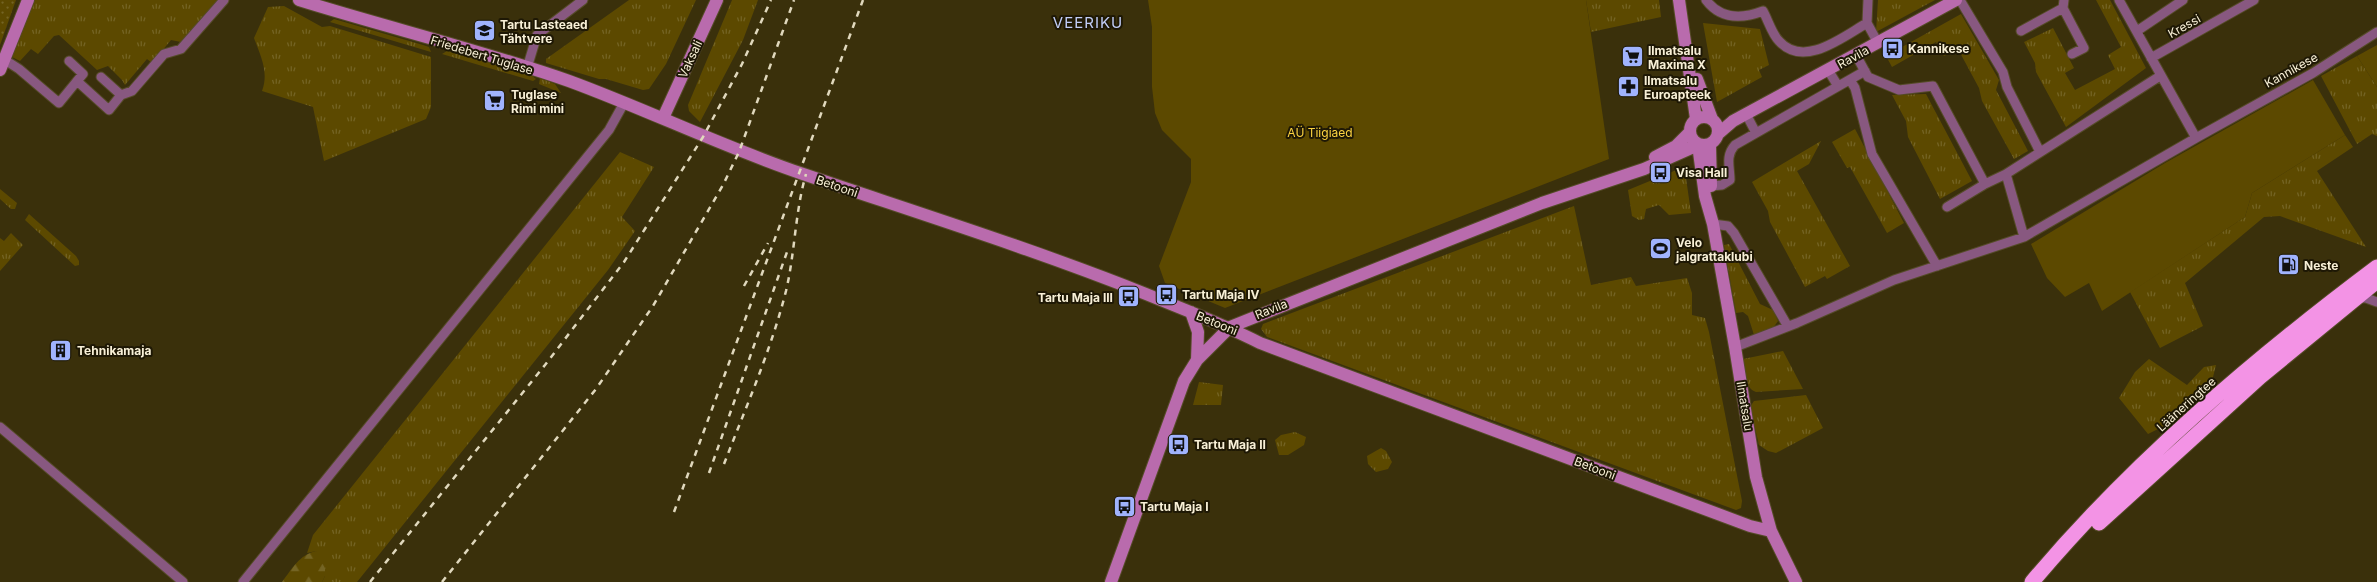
<svg xmlns="http://www.w3.org/2000/svg" width="2377" height="582" viewBox="0 0 2377 582" font-family="Inter,sans-serif">
  <defs>
    <pattern id="grass-tufts" width="24" height="20" patternUnits="userSpaceOnUse" patternTransform="scale(1.25)"><rect width="24" height="20" fill="#5c4900"/><path d="M3 7l-1-3M5 7V3M7 7l1-3M15 17l-1-3M17 17v-4M19 17l1-3" fill="none" stroke="#746424"/></pattern>
    <pattern id="forest-firs" width="22" height="20" patternUnits="userSpaceOnUse" patternTransform="scale(1.25)"><rect width="22" height="20" fill="#5c4900"/><path d="M5 1l3.5 6h-7zM16 11l3.5 6h-7z" fill="#746424"/></pattern>
    <pattern id="park-dots" width="8" height="8" patternUnits="userSpaceOnUse" patternTransform="scale(1.25)"><rect width="8" height="8" fill="#5c4900"/><path d="M2 2h.1M6 6h.1" fill="none" stroke="#746424" stroke-width="1.8" stroke-linecap="round"/></pattern>
  </defs>
  <rect width="100%" height="100%" fill="#3a300b"/>
  <path fill="url(#grass-tufts)" d="M 32,0 L 218,0 L 181,42 L 171,40 L 152,63 L 147,59 L 125,85 L 122,80 L 108,66 L 97,70 L 59,35 L 54,36 L 38,54 L 31,49 L 20,61 L 8,55 Z
    M 629,0 L 696,0 L 666,64 L 649,89 L 643,90 L 606,79 L 599,79 L 546,63 L 546,59 Z
    M 732,0 L 758,0 L 743,40 L 700,122 L 689,111 L 688,105 Z
    M 1586,0 L 1659,0 L 1661,17 L 1591,32 Z
    M 1878,0 L 1935,0 L 1876,32 Z
    M 2096,0 L 2110,0 L 2146,68 L 2066,127 L 2036,72 L 2035,63 L 2024,42 L 2053,28 L 2074,68 L 2065,73 L 2075,90 L 2115,69 L 2108,55 L 2121,47 Z
    M 284,6 L 322,27 L 330,26 L 431,57 L 431,107 L 426,119 L 324,161 L 313,107 L 262,91 C 269,72 261,57 254,38 L 268,7 Z
    M 1961,14 L 1999,80 L 1996,90 L 2028,151 L 2014,159 L 1982,101 L 1979,88 L 1958,49 L 1944,56 L 1936,42 L 1892,67 L 1886,56 Z
    M 334,19 L 423,45 L 429,47 L 431,52 L 330,22 Z
    M 1703,23 L 1760,29 L 1769,65 L 1759,70 L 1762,77 L 1717,102 Z
    M 447,51 L 530,74 L 536,79 L 533,81 L 442,54 Z
    M 2357,56 L 2377,87 L 2377,136 L 2372,134 L 2357,144 L 2321,76 Z
    M 540,78 L 555,84 L 561,93 L 539,84 Z
    M 1926,94 L 1972,181 L 1940,199 L 1908,137 L 1906,121 L 1892,95 Z
    M 1855,129 L 1904,223 L 1887,233 L 1850,167 L 1847,168 L 1832,142 Z
    M 2345,135 L 2353,147 L 2317,171 L 2366,247 L 2280,216 L 2264,217 L 2185,283 L 2203,326 L 2160,348 L 2130,292 L 2245,217 L 2252,193 Z
    M 1821,141 L 1809,164 L 1797,171 L 1850,266 L 1827,279 L 1825,276 L 1805,287 L 1770,222 L 1768,211 L 1752,182 Z
    M 620,152 L 654,167 L 622,217 L 635,231 L 608,270 L 357,582 L 322,582 L 325,576 L 316,551 L 307,553 L 313,535 Z
    M 1679,169 L 1685,171 L 1691,213 L 1669,215 L 1659,205 L 1646,209 L 1644,219 L 1639,220 L 1632,216 L 1628,190 Z
    M 0,189 L 17,203 L 15,209 L 11,209 L 0,199 Z
    M 1574,206 L 1591,285 L 1631,277 L 1636,286 L 1687,278 L 1692,293 L 1692,315 L 1705,318 L 1709,332 L 1742,501 L 1741,508 L 1736,510 L 1267,337 L 1261,329 L 1263,324 Z
    M 29,214 L 76,256 L 79,261 L 79,265 L 75,266 L 25,220 Z
    M 11,233 L 23,245 L 0,271 L 0,238 L 4,241 Z
    M 1729,244 L 1760,304 L 1773,310 L 1778,321 L 1773,328 L 1754,335 L 1748,316 L 1743,312 L 1736,313 L 1724,245 Z
    M 1783,351 L 1803,389 L 1756,392 C 1744,388 1745,370 1743,359 Z
    M 2149,359 L 2187,385 L 2204,367 L 2216,365 L 2213,377 L 2207,385 L 2162,427 L 2148,434 L 2119,398 L 2135,372 Z
    M 1199,382 L 1223,385 L 1221,405 L 1193,405 Z
    M 1806,395 L 1823,428 L 1776,453 L 1768,451 L 1759,445 L 1750,407 L 1754,401 Z
    M 1295,432 L 1306,437 L 1304,445 L 1288,455 L 1279,455 L 1275,440 L 1281,435 Z
    M 1381,448 L 1386,451 L 1392,462 L 1388,469 L 1376,472 L 1368,464 L 1367,456 Z"/>
  <path fill="url(#forest-firs)" d="M 316,551 L 325,557 L 325,576 L 322,582 L 282,582 C 292,569 299,555 316,551 Z"/>
  <path fill="url(#park-dots)" d="M 0,0 L 16,0 L 0,45 Z"/>
  <path fill="#5c4900" d="M 1148,0 L 1586,0 L 1609,159 L 1225,308 L 1165,283 L 1159,266 L 1191,182 L 1191,159 L 1162,130 L 1155,113 L 1152,87 L 1152,27 Z
    M 2377,45 L 2377,87 L 2357,56 Z
    M 2313,80 L 2345,135 L 2252,193 L 2245,217 L 2102,311 L 2089,283 L 2065,297 L 2047,278 L 2031,244 L 2165,163 Z"/>
  <g fill="none" stroke-linecap="round" stroke-linejoin="round">
    <defs>
      <path id="street" d="M 1706,0 C 1721,20 1742,19 1763,11 C 1768,20 1772,34 1779,41 C 1804,69 1844,36 1867,23
        M 1868,0 L 1867,23 L 1878,43
        M 1960,0 L 2003,72 L 2007,87 L 2040,152
        M 2064,0 L 2063,8 L 2084,48 L 2072,54
        M 2119,0 L 2196,138 L 2313,73 L 2377,32
        M 2021,31 L 2063,8
        M 2137,31 L 2183,0
        M 1856,55 L 1868,77 L 1899,90 L 1933,86 L 1985,184 L 1947,207
        M 2151,58 L 2254,0
        M 5,60 L 19,69 L 59,103 L 77,81 L 109,110 L 121,95 L 132,91 L 164,54 L 181,49 L 224,0
        M 69,61 L 83,74 L 77,81
        M 527,68 L 537,35 L 583,0
        M 1828,70 L 1838,86
        M 101,77 L 121,95
        M 1850,80 L 1855,88 L 1872,154 L 1937,266
        M 1746,114 L 1756,133
        M 1985,184 L 2006,174
        M 1711,186 L 1722,185 L 1730,180 C 1730,167 1725,156 1735,145 L 1865,71
        M 1713,224 L 1728,226 L 1734,233 L 1787,325
        M 2024,237 L 2006,174 L 2160,76
        M 2356,298 L 2366,298 L 2377,302
        M 1735,347 L 1797,323 L 1894,280 L 2024,237 L 2196,138
        M 0,427 L 183,582
        M 243,582 L 609,130 L 624,103"/>
      <path id="secondary" d="M 299,0 C 389,28 481,50 569,81 C 648,110 723,147 803,174 C 918,213 1033,249 1146,294 C 1185,310 1223,324 1260,343 L 1750,526 L 1771,531
        M 1679,0 L 1696,119
        M 0,70 L 28,0
        M 1697,79 L 1712,119
        M1690 131a14 14 0 1 1 28 0a14 14 0 1 1-28 0Z
        M 663,118 L 717,0
        M 1718,134 L 1733,121 L 1956,0
        M 1698,145 L 1705,196 L 1713,224 L 1735,347 L 1756,477 L 1771,531 L 1796,582
        M 1710,145 L 1711,186
        M 1655,157 L 1676,146 L 1690,132
        M 1191,312 L 1198,332 L 1197,360
        M 1111,582 L 1184,381 L 1197,360 L 1230,327 L 1542,203 L 1644,169 L 1698,145"/>
      <path id="highway" d="M 2099,523 L 2260,377 L 2377,281
        M 2032,582 C 2132,463 2253,360 2377,267"/>
    </defs>
    <use href="#street" stroke="#554b28" stroke-width="11"/>
    <use href="#secondary" stroke="#554b28" stroke-width="14"/>
    <use href="#highway" stroke="#554b28" stroke-width="17"/>
    <use href="#street" stroke="#885880" stroke-width="9"/>
    <use href="#secondary" stroke="#b96bad" stroke-width="12"/>
    <use href="#highway" stroke="#f393e5" stroke-width="15"/>
    <path stroke="#e0d8bd" stroke-width="2.5" stroke-dasharray="6 6" stroke-linecap="butt" d="M 744,286 L 768,243
      M 724,464 C 746,407 771,350 786,291 C 795,253 795,212 806,174
      M 709,473 L 787,252
      M 674,512 L 863,0
      M 370,582 L 545,365 L 624,262 L 703,137 L 742,64 L 771,0
      M 442,582 L 596,389 L 653,306 L 723,185 L 739,152 L 794,0"/>
  </g>
  <defs>
    <symbol id="school-square" viewBox="-11 -11 22 22"><rect x="-9" y="-9" width="18" height="18" rx="4" fill="#a0b3fd" stroke="#1e1805"/><path d="M0-5L7-2L0 1L-7-2ZM-4 1L0 2.5L4 1V4Q0 6-4 4Z" fill="#111"/></symbol>
    <symbol id="bus-square" viewBox="-11 -11 22 22"><rect x="-9" y="-9" width="18" height="18" rx="4" fill="#a0b3fd" stroke="#1e1805"/><path d="M-5-6H5V4H4V6H2V4H-2V6H-4V4H-5ZM-3.5-4V0h7V-4ZM-3.5 1.2v1.5H-2V1.2ZM2 1.2v1.5H3.5V1.2Z" fill="#111"/></symbol>
    <symbol id="supermarket-square" viewBox="-11 -11 22 22"><rect x="-9" y="-9" width="18" height="18" rx="4" fill="#a0b3fd" stroke="#1e1805"/><path d="M-6-5.5h2.5l.6 2H6L4.5 2H-2.5L-4.4-4H-6ZM-1.5 3.2a1.3 1.3 0 1 0 .1 0ZM3 3.2a1.3 1.3 0 1 0 .1 0Z" fill="#111"/></symbol>
    <symbol id="pharmacy-square" viewBox="-11 -11 22 22"><rect x="-9" y="-9" width="18" height="18" rx="4" fill="#a0b3fd" stroke="#1e1805"/><path d="M-2-6h4v4h4v4h-4v4h-4v-4h-4v-4h4Z" fill="#111"/></symbol>
    <symbol id="stadium-square" viewBox="-11 -11 22 22"><rect x="-9" y="-9" width="18" height="18" rx="4" fill="#a0b3fd" stroke="#1e1805"/><path d="M0-5a6.5 5 0 1 0 0 10a6.5 5 0 1 0 0-10ZM-3.5-1.8h7v3.6h-7Z" fill="#111"/></symbol>
    <symbol id="fuel-square" viewBox="-11 -11 22 22"><rect x="-9" y="-9" width="18" height="18" rx="4" fill="#a0b3fd" stroke="#1e1805"/><path d="M-5.5-6h7V0h2V4h1.3V-2.5L3-4.5l.8-.8L6-3V5H2.5V1h-1V6h-7ZM-4.2-4.7v3.2H.2V-4.7Z" fill="#111"/></symbol>
    <symbol id="building-square" viewBox="-11 -11 22 22"><rect x="-9" y="-9" width="18" height="18" rx="4" fill="#a0b3fd" stroke="#1e1805"/><path d="M-4-6H4V6H1V3H-1V6H-4ZM-2.5-4.3h1.7v1.8h-1.7ZM.8-4.3h1.7v1.8H.8ZM-2.5-1h1.7V.8h-1.7ZM.8-1h1.7V.8H.8Z" fill="#111"/></symbol>
  </defs>
  <g fill-rule="evenodd">
    <use href="#school-square" x="472" y="18" width="25" height="25"/>
    <use href="#bus-square" x="1880" y="36" width="25" height="25"/>
    <use href="#supermarket-square" x="1620" y="44" width="25" height="25"/>
    <use href="#pharmacy-square" x="1616" y="74" width="25" height="25"/>
    <use href="#supermarket-square" x="482" y="88" width="25" height="25"/>
    <use href="#bus-square" x="1648" y="160" width="25" height="25"/>
    <use href="#stadium-square" x="1648" y="236" width="25" height="25"/>
    <use href="#fuel-square" x="2276" y="252" width="25" height="25"/>
    <use href="#bus-square" x="1154" y="282" width="25" height="25"/>
    <use href="#bus-square" x="1116" y="284" width="25" height="25"/>
    <use href="#building-square" x="48" y="338" width="25" height="25"/>
    <use href="#bus-square" x="1166" y="432" width="25" height="25"/>
    <use href="#bus-square" x="1112" y="494" width="25" height="25"/>
  </g>
  <g text-anchor="middle" dominant-baseline="central" stroke-width="4" stroke-linejoin="round" paint-order="stroke">
    <g font-size="12" font-weight="bold" fill="#f8f0d7" stroke="#1e1805" text-anchor="start">
      <text x="500" y="24">Tartu Lasteaed<tspan x="500" dy="14">Tähtvere</tspan></text>
      <text x="1908" y="48">Kannikese</text>
      <text x="1648" y="50">Ilmatsalu<tspan x="1648" dy="14">Maxima X</tspan></text>
      <text x="1644" y="80">Ilmatsalu<tspan x="1644" dy="14">Euroapteek</tspan></text>
      <text x="511" y="94">Tuglase<tspan x="511" dy="14">Rimi mini</tspan></text>
      <text x="1676" y="172">Visa Hall</text>
      <text x="1676" y="242">Velo<tspan x="1676" dy="14">jalgrattaklubi</tspan></text>
      <text x="2304" y="265">Neste</text>
      <text x="1182" y="294">Tartu Maja IV</text>
      <text x="1113" y="297" text-anchor="end">Tartu Maja III</text>
      <text x="77" y="350">Tehnikamaja</text>
      <text x="1194" y="444">Tartu Maja II</text>
      <text x="1140" y="506">Tartu Maja I</text>
    </g>
    <g font-size="12" fill="#f8f0d7" stroke="#1e1805">
      <text transform="translate(2184 26) rotate(-29)">Kressi</text>
      <text transform="translate(482 55) rotate(17)">Friedebert Tuglase</text>
      <text transform="translate(1853 57) rotate(-29)">Ravila</text>
      <text transform="translate(690 59) rotate(-65)">Vaksali</text>
      <text transform="translate(2291 70) rotate(-29)">Kannikese</text>
      <text transform="translate(837 186) rotate(19)">Betooni</text>
      <text transform="translate(1271 309) rotate(-22)">Ravila</text>
      <text transform="translate(1217 323) rotate(22)">Betooni</text>
      <text transform="translate(2186 404) rotate(-42)">Lääneringtee</text>
      <text transform="translate(1745 406) rotate(81)">Ilmatsalu</text>
      <text transform="translate(1595 468) rotate(21)">Betooni</text>
    </g>
    <g font-size="12" fill="#fcd341" stroke="#1e1805">
      <text x="1320" y="132">AÜ Tiigiaed</text>
    </g>
    <g font-size="15" letter-spacing="1" fill="#c2cef8" stroke="#1e1805">
      <text x="1088" y="22">VEERIKU</text>
    </g>
  </g>
</svg>
